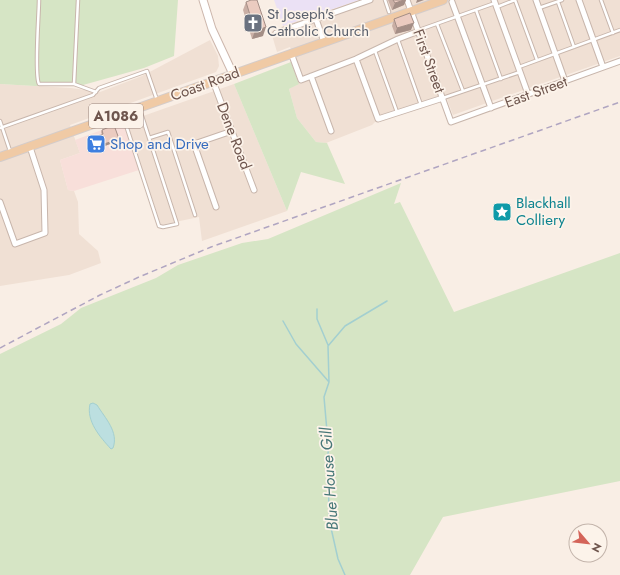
<svg xmlns="http://www.w3.org/2000/svg" width="620" height="575" viewBox="0 0 620 575" font-family="Jost,sans-serif">
  <rect width="100%" height="100%" fill="#f9eee5"/>
  <path fill="#f0e0d4" d="M 359,0 L 620,0 L 620,56 L 453,115 L 445,94 L 383,114 L 372,125 L 326,143 L 316,142 L 297,118 L 289,89 L 303,81 L 290,47 L 277,52 L 271,32 L 283,26 Z
    M 210,40 L 218,56 L 219,66 L 216,72 L 70,125 L 80,153 L 60,160 L 68,190 L 74,191 L 78,202 L 79,234 L 98,251 L 101,263 L 69,275 L 0,286 L 0,84 L 71,88 L 100,92 L 142,76 Z
    M 234,84 L 287,211 L 202,241 L 199,217 L 161,225 L 126,122 Z"/>
  <path fill="#f8dfda" d="M 123,122 L 139,170 L 74,191 L 68,190 L 60,160 L 80,153 L 75,140 Z"/>
  <path fill="#ebe1f5" d="M 274,0 L 359,0 L 283,26 Z"/>
  <path fill="#d6e5c5" d="M 0,0 L 178,0 L 174,56 L 144,68 L 83,85 L 35,86 L 0,84 Z
    M 291,62 L 299,84 L 289,89 L 297,118 L 316,142 L 327,143 L 345,184 L 301,172 L 287,211 L 234,84 Z
    M 401,183 L 394,204 L 400,202 L 454,312 L 620,253 L 620,481 L 443,517 L 410,575 L 0,575 L 0,354 L 61,324 L 81,308 L 156,278 L 178,265 L 242,243 L 268,239 Z"/>
  <path fill="#bcdfe0" stroke="#a3cfd0" d="M 93,403 L 97,405 C 105,418 119,432 113,448 L 111,449 C 100,437 86,421 90,404 Z"/>
  <g fill="none" stroke-linecap="round" stroke-linejoin="round">
    <path stroke="#a3cfd0" stroke-width="1.5" d="M 317,309 L 317,319 L 328,345
      M 283,321 L 296,344 L 329,382
      M 345,575 L 338,559 L 329,519 L 328,443 L 324,397 L 329,382 L 328,346 L 345,326 L 387,301"/>
    <defs>
      <path id="service" d="M 39,0 C 39,14 34,75 39,84 L 74,84 L 96,92
        M 385,0 L 389,12
        M 515,0 L 537,60
        M 601,0 L 613,33
        M 558,2 L 574,47
        M 497,7 L 515,0
        M 539,8 L 562,0
        M 476,10 L 501,79
        M 437,24 L 463,91
        M 419,30 L 495,3
        M 398,40 L 421,105
        M 375,51 L 397,112
        M 519,67 L 620,30
        M 74,84 L 78,0
        M 443,98 L 520,72
        M 123,116 L 159,226 L 163,227 L 177,224 L 140,110
        M 0,121 L 10,151
        M 0,128 L 93,95 L 99,88 L 147,71 L 157,100
        M 149,138 L 168,132 L 195,215"/>
      <path id="minor" d="M 407,0 L 451,122 L 620,61
        M 494,0 L 528,94
        M 536,0 L 565,81
        M 579,0 L 603,67
        M 452,2 L 491,108
        M 316,19 L 324,42
        M 276,33 L 370,0
        M 291,53 L 301,80 L 356,59 L 398,39 L 419,31
        M 356,59 L 378,119 L 443,98
        M 311,76 L 331,131
        M 213,81 L 254,190
        M 0,202 L 15,244 L 45,233 L 44,190 L 30,147
        M 216,207 L 194,144 L 232,131"/>
      <path id="secondary" d="M 203,0 L 212,29 L 233,74"/>
      <path id="primary" d="M 0,157 L 443,0"/>
    </defs>
    <use href="#service" stroke="#c8b6ac" stroke-width="4.5"/>
    <use href="#minor" stroke="#c8b6ac" stroke-width="7"/>
    <use href="#secondary" stroke="#cdb7ad" stroke-width="9"/>
    <use href="#primary" stroke="#d4ccca" stroke-width="10"/>
    <use href="#service" stroke="#fff" stroke-width="2.5"/>
    <use href="#minor" stroke="#fff" stroke-width="5"/>
    <use href="#secondary" stroke="#fff" stroke-width="7"/>
    <use href="#primary" stroke="#f0caa5" stroke-width="8"/>
    <path stroke="#b0a5c1" stroke-width="1.5" stroke-dasharray="6 4" stroke-linecap="butt" d="M 0,348 L 100,295 L 139,277 L 211,247 L 620,102"/>
  </g>
  <path fill="#caafa5" d="M 388,0 L 406,0 L 404,5 L 392,10 Z
    M 246,2 L 263,36 L 252,39 L 243,10 Z
    M 394,19 L 411,30 L 395,34 L 392,26 Z
    M 102,130 L 119,139 L 118,141 L 94,150 L 91,141 L 92,138 L 102,135 L 101,132 Z"/>
  <path fill="#a48e86" d="M 404,0 L 406,0 L 404,5 L 392,10 L 395,3 Z
    M 417,0 L 424,0 L 416,3 Z
    M 414,23 L 411,30 L 395,34 L 397,28 Z
    M 266,27 L 263,36 L 252,39 L 255,31 Z
    M 119,139 L 118,141 L 94,150 L 95,147 Z"/>
  <path fill="#ebcbc0" stroke="#a48e86" d="M 251,0 L 257,0 L 266,27 L 255,31 L 246,2 Z
    M 393,0 L 404,0 L 395,3 Z
    M 410,13 L 414,23 L 397,28 L 394,19 Z
    M 114,125 L 119,139 L 95,147 L 92,138 L 103,134 L 102,130 Z"/>
  <defs>
    <symbol id="church-square" viewBox="-11 -11 22 22"><rect x="-9" y="-9" width="18" height="18" rx="4" fill="#6b7280" stroke="#fcf3ea"/><path d="M-1.2-6h2.4v3.5h3.3v2.4h-3.3V6h-2.4V-.1h-3.3v-2.4h3.3Z" fill="#fff"/></symbol>
    <symbol id="supermarket-square" viewBox="-11 -11 22 22"><rect x="-9" y="-9" width="18" height="18" rx="4" fill="#3f7fe0" stroke="#fcf3ea"/><path d="M-6-5.5h2.5l.6 2H6L4.5 2H-2.5L-4.4-4H-6ZM-1.5 3.2a1.3 1.3 0 1 0 .1 0ZM3 3.2a1.3 1.3 0 1 0 .1 0Z" fill="#fff"/></symbol>
    <symbol id="sight-square" viewBox="-11 -11 22 22"><rect x="-9" y="-9" width="18" height="18" rx="4" fill="#0f9aa8" stroke="#fcf3ea"/><path d="M0-6L1.8-2.2L6-1.7L2.9 1.2L3.7 5.4L0 3.3L-3.7 5.4L-2.9 1.2L-6-1.7L-1.8-2.2Z" fill="#fff"/></symbol>
  </defs>
  <g fill-rule="evenodd">
    <use href="#church-square" x="242" y="12" width="22" height="22"/>
    <use href="#supermarket-square" x="85" y="133" width="22" height="22"/>
    <use href="#sight-square" x="491" y="201" width="22" height="22"/>
  </g>
  <g text-anchor="middle" dominant-baseline="central" stroke-width="3.5" stroke-linejoin="round" paint-order="stroke">
    <rect fill="#fcf3ea" stroke="#99847c" stroke-width="1" x="89" y="104" width="54" height="24" rx="3"/>
    <g font-size="14" font-weight="bold" fill="#6e554d">
      <text x="116" y="116">A1086</text>
    </g>
    <g font-size="15" fill="#5b616d" stroke="#fcf3ea" text-anchor="start">
      <text x="267" y="14">St Joseph's<tspan x="267" dy="17">Catholic Church</tspan></text>
    </g>
    <g font-size="15" fill="#6e554d" stroke="#fcf3ea">
      <text transform="translate(429 61) rotate(70)">First Street</text>
      <text transform="translate(205 84) rotate(-20)">Coast Road</text>
      <text transform="translate(536 92) rotate(-20)">East Street</text>
      <text transform="translate(234 136) rotate(69)">Dene Road</text>
    </g>
    <g font-size="15" fill="#366cbe" stroke="#fcf3ea" text-anchor="start">
      <text x="110" y="144">Shop and Drive</text>
    </g>
    <g font-size="15" fill="#0d838f" stroke="#fcf3ea" text-anchor="start">
      <text x="516" y="203">Blackhall<tspan x="516" dy="17">Colliery</tspan></text>
    </g>
    <g font-size="16" font-style="italic" fill="#477778" stroke="#fcf3ea">
      <text transform="translate(329 479) rotate(-94)">Blue House Gill</text>
    </g>
  </g>
  <g transform="translate(588 543) rotate(118)"><circle r="19" fill="#fcf3ea" stroke="#c3b4ab"/>
  <path d="M0-3L7 15L0 10L-7 15Z" fill="#d46459"/>
  <text y="-6" font-size="11" font-weight="bold" text-anchor="middle" fill="#6e554d">N</text>
  </g>
</svg>
